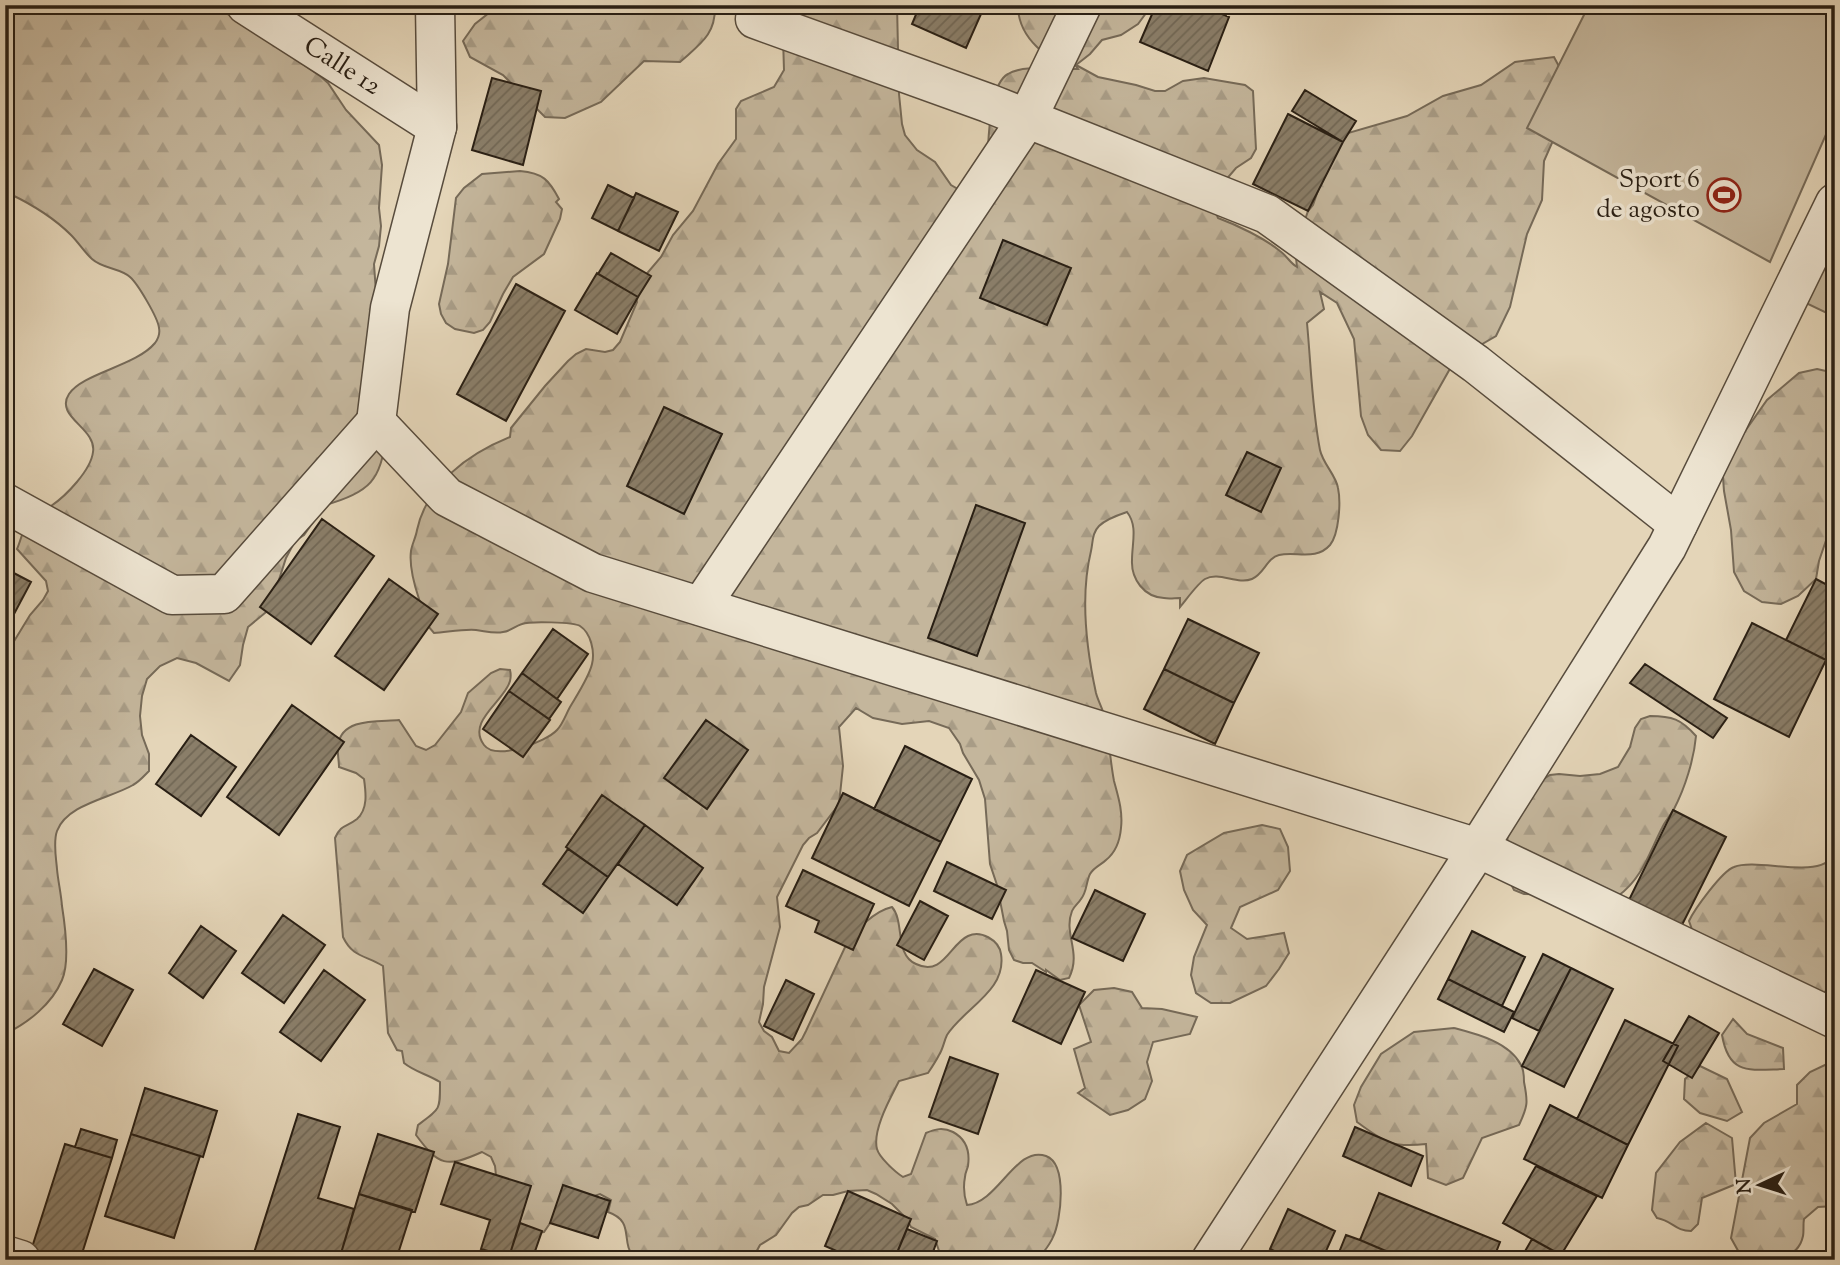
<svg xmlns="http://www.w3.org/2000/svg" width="1840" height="1265" viewBox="0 0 1840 1265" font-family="'Sorts Mill Goudy',serif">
  <defs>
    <pattern id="forest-firs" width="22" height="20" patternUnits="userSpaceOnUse" patternTransform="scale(1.75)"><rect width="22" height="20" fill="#c4b69c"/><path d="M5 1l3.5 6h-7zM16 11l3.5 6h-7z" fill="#a89c86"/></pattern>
    <pattern id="building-hatch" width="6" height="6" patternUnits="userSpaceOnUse" patternTransform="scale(1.75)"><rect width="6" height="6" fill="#8a7e69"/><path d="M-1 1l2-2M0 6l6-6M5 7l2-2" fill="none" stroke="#716755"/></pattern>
  </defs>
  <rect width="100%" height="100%" fill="#e4d5b8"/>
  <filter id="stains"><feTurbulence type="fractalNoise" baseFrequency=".00286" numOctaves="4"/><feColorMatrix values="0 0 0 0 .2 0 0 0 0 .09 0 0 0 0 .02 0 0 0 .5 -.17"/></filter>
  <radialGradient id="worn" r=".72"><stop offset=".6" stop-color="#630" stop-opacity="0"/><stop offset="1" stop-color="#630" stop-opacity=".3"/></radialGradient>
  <path fill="url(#forest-firs)" stroke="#766a58" stroke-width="2" d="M 5,5 L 208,5 L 234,17 L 320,76 L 328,83 L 346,110 L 379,145 L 382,165 L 379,208 L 381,226 L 379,246 L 374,264 L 386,435 C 382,480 369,493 325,505 L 304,535 L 295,541 L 286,558 L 277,586 L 277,603 L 248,627 L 243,645 L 240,665 L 229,681 L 196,663 L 177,658 L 160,666 L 147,679 L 142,696 L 140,716 L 142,735 L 149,754 L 149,771 C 144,776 139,782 133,785 C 111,798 67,804 57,831 C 53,842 56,857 57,869 C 58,881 61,893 62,906 C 65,925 70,962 62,980 C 52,1004 28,1023 5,1034 L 5,656 L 30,615 L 43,600 L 48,591 L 46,581 L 17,549 C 21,540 23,528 29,520 C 34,512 44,511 51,506 C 66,496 91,470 93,452 C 97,428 54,417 69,394 C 83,373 136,366 155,343 C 158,339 160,333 159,328 C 158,318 138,284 130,277 C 120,268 103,269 92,259 C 84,252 79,243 71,235 C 54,218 31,204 10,194 L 5,196 Z
    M 499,5 L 715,5 C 716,35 700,44 680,62 L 644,61 L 601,102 L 565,118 L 545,117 L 503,75 L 470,57 L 463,41 L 475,24 Z
    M 782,5 L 897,5 L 899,94 L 902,124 L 905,135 L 917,150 L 935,162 L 951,185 L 958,189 L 987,162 C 989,142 988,85 1008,74 C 1024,64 1060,70 1078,69 L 1075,65 C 1047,63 1020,37 1018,9 L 1010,5 L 1152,5 L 1138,24 L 1121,35 L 1102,40 L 1090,54 L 1076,65 L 1098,77 L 1136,85 L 1155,91 L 1165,91 L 1183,81 L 1204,78 L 1245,85 L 1253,91 L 1256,149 L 1251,158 L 1236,168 L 1224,182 L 1214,208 L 1218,218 C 1237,225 1264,238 1280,251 C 1287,256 1290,263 1297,267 L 1295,249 L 1308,211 L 1313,205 L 1328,161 L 1348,133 L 1407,116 L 1443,96 L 1481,85 L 1515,62 L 1554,57 L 1563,74 L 1559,127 L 1544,161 L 1542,200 L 1527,234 L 1510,307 L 1496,336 L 1465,354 L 1451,367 L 1412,436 L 1400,451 L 1381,450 L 1368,435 L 1361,416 L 1354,339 L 1337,303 L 1320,292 L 1324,309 L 1307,323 C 1311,365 1312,409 1320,450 C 1323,464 1336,475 1338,488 C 1341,502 1339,534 1330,545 C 1316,561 1296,551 1279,555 C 1267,558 1264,574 1252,579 C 1237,585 1219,571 1205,579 C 1198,583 1186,600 1180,607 L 1180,598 C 1175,598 1169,599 1164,598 C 1144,597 1131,579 1132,560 C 1132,543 1138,526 1127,512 C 1118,515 1106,519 1099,526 C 1092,533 1093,542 1091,551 C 1080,596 1086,647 1096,693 C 1098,701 1103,709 1105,718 C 1109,738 1110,760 1114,781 C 1118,796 1123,811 1121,828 C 1120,840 1116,852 1106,860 C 1101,865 1094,867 1090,874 C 1086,882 1087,892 1081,899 C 1078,904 1074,906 1072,911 C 1063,934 1082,952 1069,978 L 1060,980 L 1046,970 L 1046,972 L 1032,963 L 1023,963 L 1014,960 L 1009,950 L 1007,931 L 1004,921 L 997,885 L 990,864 L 985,799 L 979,780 L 963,753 L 960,744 L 949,728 L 929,721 L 902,724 L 873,718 L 856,708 L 839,727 L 843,766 L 839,804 L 817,833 L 809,838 L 803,845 L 777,897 L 780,927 L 764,987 L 763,1004 L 759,1022 L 764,1031 L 772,1037 L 779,1051 L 789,1053 L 802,1039 L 806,1031 L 846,945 C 856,930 874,911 892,907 C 905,922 894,954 916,964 C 943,977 950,944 968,936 C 981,930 999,940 1001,954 C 1007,991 964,1008 947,1035 C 944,1041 943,1049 939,1055 C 936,1061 932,1067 928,1073 L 899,1081 C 891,1097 872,1130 877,1149 C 879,1157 895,1172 903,1177 L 911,1174 L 926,1133 C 935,1129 943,1127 953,1132 C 966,1139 970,1152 968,1166 C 967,1170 965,1173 965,1177 C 963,1187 964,1196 967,1205 C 998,1203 1016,1145 1046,1156 C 1068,1164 1061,1221 1053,1237 C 1050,1245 1043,1252 1038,1260 L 935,1260 L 939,1251 L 935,1239 L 911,1227 L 906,1218 L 892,1204 L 876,1194 L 867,1190 L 848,1191 L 833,1195 L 823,1195 L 808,1205 L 799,1207 L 792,1213 L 776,1235 L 760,1245 L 752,1260 L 635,1260 C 619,1240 636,1222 608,1212 L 611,1200 L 600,1194 L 561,1207 L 544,1232 L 535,1233 L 520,1223 L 499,1204 L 495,1166 L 491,1157 L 482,1152 C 446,1168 439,1166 416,1135 L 418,1125 C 441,1108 440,1110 440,1082 C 427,1074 415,1072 404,1063 L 402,1051 L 397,1050 L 388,1033 L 383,966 C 366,955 353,958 343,937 L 335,838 C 341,824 347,827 357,819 C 368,809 366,793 364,779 L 356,773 L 339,767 C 339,761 337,752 338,745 C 342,717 379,722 399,720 L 416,746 L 426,750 L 435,745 L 461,712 L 468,693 L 491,673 L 500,669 L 510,670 C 511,674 511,677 510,681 C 505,701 466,721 484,745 C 496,761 546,742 557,730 C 563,724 566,714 570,707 C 577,695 589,677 592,664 C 595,652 591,633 580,626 C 574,622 529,621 522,624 C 515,626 511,631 503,632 C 494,634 485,631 476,630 C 463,629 448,632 434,633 C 423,622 424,613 419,599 C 414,584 409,566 411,551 C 412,544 416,537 417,530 C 427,484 468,454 510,437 L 511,428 L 545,386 L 568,361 L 576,354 L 586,349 L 605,352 L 613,350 L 620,342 L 637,302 L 636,293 L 638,284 L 661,257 L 673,235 L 693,211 L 718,164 L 736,139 L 736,109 L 741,101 L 774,87 L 784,70 Z
    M 520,171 C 543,173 549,180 559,199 L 556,202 L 562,209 L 560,219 L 544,254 L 513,277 L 503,294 L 490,322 L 483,330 L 474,333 L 455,329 L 446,323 L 441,314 L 439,304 L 448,264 L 456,198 L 464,188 L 482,174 Z
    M 1817,369 L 1835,373 L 1835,514 L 1819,561 L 1816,579 L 1798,596 L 1781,604 L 1762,602 L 1744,591 L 1734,572 L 1731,530 L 1724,491 L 1722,464 L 1767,400 L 1799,373 Z
    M 1650,716 C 1672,716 1681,719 1696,736 C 1694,759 1685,788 1674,809 C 1670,816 1665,821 1662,828 C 1649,853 1642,879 1618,896 L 1524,894 L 1514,890 L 1509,880 L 1507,828 L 1534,785 L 1550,775 L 1559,774 L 1580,776 L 1600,774 L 1618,767 L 1630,747 L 1635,728 L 1641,719 Z
    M 1262,825 L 1280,829 L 1288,847 L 1290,871 L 1278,890 L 1240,907 L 1231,928 L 1247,939 L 1284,933 L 1289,953 L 1279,969 L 1266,986 L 1230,1003 L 1211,1003 L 1196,993 L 1191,975 L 1194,957 L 1207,925 L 1193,910 L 1184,890 L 1180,871 L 1187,855 L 1224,833 Z
    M 1835,851 L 1835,981 L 1822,995 L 1694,935 L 1689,921 C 1694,910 1722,871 1734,867 C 1759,857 1826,883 1835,851 Z
    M 1114,988 L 1132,992 L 1142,1008 L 1162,1009 L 1197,1017 L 1190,1034 L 1153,1042 L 1147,1062 L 1152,1081 L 1145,1099 L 1128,1110 L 1110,1115 L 1078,1093 L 1085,1088 L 1074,1049 L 1091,1042 L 1079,1005 L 1094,990 Z
    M 1733,1019 L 1747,1034 L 1783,1048 L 1784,1069 C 1750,1070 1729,1076 1722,1035 Z
    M 1454,1028 C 1477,1034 1509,1042 1521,1065 C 1524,1070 1524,1077 1524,1082 C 1528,1102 1528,1106 1519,1125 L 1482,1138 L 1463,1178 L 1446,1185 L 1428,1178 L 1426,1144 C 1390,1148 1385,1142 1357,1122 L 1354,1105 L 1361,1087 L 1381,1054 L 1414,1032 Z
    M 1827,1064 L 1835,1072 L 1835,1206 L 1818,1207 L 1804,1219 C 1803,1224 1804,1231 1803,1236 C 1797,1265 1763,1258 1741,1256 L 1731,1238 L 1750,1138 L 1764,1123 L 1797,1104 L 1797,1085 L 1810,1072 Z
    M 1700,1066 L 1727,1079 L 1742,1112 L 1727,1121 L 1700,1113 L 1684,1099 L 1685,1079 Z
    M 1706,1123 L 1732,1138 L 1736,1184 L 1702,1198 L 1698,1224 L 1691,1231 C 1675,1231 1673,1221 1657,1218 L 1652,1210 L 1656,1173 L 1680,1142 Z"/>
  <path fill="#c4b69c" stroke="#766a58" stroke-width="2" d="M 1589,5 L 1835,5 L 1835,114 L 1770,262 L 1527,128 Z
    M 1835,237 L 1835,317 L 1806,303 Z"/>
  <path fill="url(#building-hatch)" stroke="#291f14" stroke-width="2" d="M 920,5 L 985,5 L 966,48 L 912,24 Z
    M 1156,5 L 1202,5 L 1229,17 L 1208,71 L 1140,42 Z
    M 1202,5 L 1230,5 L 1226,15 Z
    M 492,78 L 541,91 L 523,165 L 472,150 Z
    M 1305,90 L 1356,121 L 1343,142 L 1292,111 Z
    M 1288,114 L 1343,142 L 1308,211 L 1253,184 Z
    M 608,185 L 634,198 L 618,231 L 592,218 Z
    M 636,193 L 678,212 L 659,251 L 618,231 Z
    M 1003,240 L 1071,268 L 1047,325 L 980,298 Z
    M 611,253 L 651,276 L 638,297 L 598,274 Z
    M 597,273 L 638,297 L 617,334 L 575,310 Z
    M 516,284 L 565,311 L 506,421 L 457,394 Z
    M 664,407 L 722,434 L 684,514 L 627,486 Z
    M 1247,452 L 1281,468 L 1261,512 L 1226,495 Z
    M 976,505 L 1025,523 L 977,656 L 928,638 Z
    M 322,519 L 374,556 L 311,644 L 260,607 Z
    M 5,556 L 13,560 L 8,570 L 31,582 L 5,631 Z
    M 389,579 L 438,614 L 384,690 L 335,656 Z
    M 1816,579 L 1835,589 L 1835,643 L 1826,660 L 1786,640 Z
    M 1188,619 L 1259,653 L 1234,703 L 1164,669 Z
    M 1752,623 L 1826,660 L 1789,737 L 1714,699 Z
    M 553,629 L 588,654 L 557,699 L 522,673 Z
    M 1645,664 L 1727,718 L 1713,738 L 1630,683 Z
    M 1164,669 L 1234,703 L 1215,744 L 1144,709 Z
    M 522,673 L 561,702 L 549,719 L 509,691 Z
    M 509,691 L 550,720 L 523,757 L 483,729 Z
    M 292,705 L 344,742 L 279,835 L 227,797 Z
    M 706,720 L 748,750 L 707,809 L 664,778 Z
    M 191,735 L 236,767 L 201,816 L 156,784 Z
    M 905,746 L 972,779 L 941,842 L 874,809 Z
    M 843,793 L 941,842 L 909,906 L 812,858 Z
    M 602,795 L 645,825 L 608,877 L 566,847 Z
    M 1673,810 L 1726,837 L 1680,929 L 1628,902 Z
    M 645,825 L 703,868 L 677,905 L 618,864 Z
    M 568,849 L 608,877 L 583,913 L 543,884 Z
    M 947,862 L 1006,890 L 992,919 L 934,891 Z
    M 803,870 L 874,904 L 853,950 L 815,932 L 819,921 L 786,906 Z
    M 1095,890 L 1145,914 L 1123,961 L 1072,938 Z
    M 920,901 L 948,916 L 924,960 L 897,945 Z
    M 283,915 L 325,945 L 284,1003 L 242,973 Z
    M 201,926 L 236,951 L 203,998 L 169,973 Z
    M 1472,931 L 1525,957 L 1502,1006 L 1448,979 Z
    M 1543,954 L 1571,968 L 1539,1031 L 1512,1018 Z
    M 1571,968 L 1613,989 L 1564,1087 L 1522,1066 Z
    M 94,969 L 133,990 L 102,1046 L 63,1024 Z
    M 324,970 L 365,1000 L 321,1061 L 280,1032 Z
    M 1036,970 L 1085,992 L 1061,1044 L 1013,1021 Z
    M 1448,979 L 1514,1012 L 1504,1032 L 1438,999 Z
    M 786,980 L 814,994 L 793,1040 L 764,1026 Z
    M 1689,1016 L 1719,1033 L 1692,1078 L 1663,1061 Z
    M 1625,1020 L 1678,1046 L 1628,1145 L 1577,1119 Z
    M 950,1057 L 998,1074 L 978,1134 L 929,1117 Z
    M 145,1088 L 217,1111 L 203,1157 L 131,1134 Z
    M 1550,1105 L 1628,1145 L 1602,1198 L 1524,1159 Z
    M 298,1114 L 340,1127 L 318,1198 L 354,1209 L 339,1260 L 263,1260 L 253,1256 Z
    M 1355,1127 L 1423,1156 L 1411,1186 L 1343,1156 Z
    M 81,1129 L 117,1140 L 112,1158 L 75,1147 Z
    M 131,1134 L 200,1156 L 174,1238 L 105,1216 Z
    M 378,1134 L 434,1152 L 415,1212 L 359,1194 Z
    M 65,1144 L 112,1158 L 80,1260 L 28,1260 Z
    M 455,1162 L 531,1186 L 509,1257 L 481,1249 L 490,1220 L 441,1204 Z
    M 1536,1166 L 1597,1196 L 1561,1255 L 1503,1223 Z
    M 563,1185 L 610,1201 L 598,1238 L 550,1223 Z
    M 848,1191 L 911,1219 L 894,1260 L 857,1260 L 825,1246 Z
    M 1379,1193 L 1500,1242 L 1493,1260 L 1407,1260 L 1360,1240 Z
    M 359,1194 L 412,1210 L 396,1260 L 339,1260 Z
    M 1288,1209 L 1335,1231 L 1322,1260 L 1293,1260 L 1270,1249 Z
    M 520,1223 L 542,1231 L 532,1260 L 518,1260 L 509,1257 Z
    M 907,1229 L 937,1241 L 930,1260 L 894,1260 Z
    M 1346,1235 L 1360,1240 L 1407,1260 L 1336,1260 Z
    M 1532,1239 L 1561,1255 L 1559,1260 L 1520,1260 Z"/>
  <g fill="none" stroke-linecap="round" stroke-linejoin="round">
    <defs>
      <g id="minor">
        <path id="s1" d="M 246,5 L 437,127"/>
        <path d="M 755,19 L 988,103 L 1267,214 L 1476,364 L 1678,524"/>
        <path d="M 5,503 L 172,595 L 224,594 L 376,422"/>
        <path d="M 701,606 L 1027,119 L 1082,5"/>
        <path d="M 5,1255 L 21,1260"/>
        <path d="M 1211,1260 L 1478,848 L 1667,547 L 1835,203"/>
      </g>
      <path id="tertiary" d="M 435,5 L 437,127 L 390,308 L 376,422 L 447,497 L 593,573 L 1478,848 L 1835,1019"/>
    </defs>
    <use href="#minor" stroke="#584c3d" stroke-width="41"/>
    <use href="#tertiary" stroke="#584c3d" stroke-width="41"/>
    <use href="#minor" stroke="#ede4d1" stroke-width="38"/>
    <use href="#tertiary" stroke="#ede4d1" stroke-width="38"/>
  </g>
  <defs>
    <symbol id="stadium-ring" viewBox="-11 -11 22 22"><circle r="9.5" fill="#ede4d1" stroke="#8f2418" stroke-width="1.5"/><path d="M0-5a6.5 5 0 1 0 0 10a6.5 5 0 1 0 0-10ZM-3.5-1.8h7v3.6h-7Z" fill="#8f2418"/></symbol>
  </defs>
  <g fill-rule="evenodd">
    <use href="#stadium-ring" x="1705" y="176" width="38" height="38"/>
  </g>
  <g text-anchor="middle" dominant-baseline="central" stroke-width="7" stroke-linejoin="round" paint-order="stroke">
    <g font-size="26" fill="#291f14" stroke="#ede4d1">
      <text stroke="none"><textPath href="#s1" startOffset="114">Calle 12</textPath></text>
    </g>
    <g font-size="26" fill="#291f14" stroke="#ede4d1" text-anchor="end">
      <text x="1700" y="180">Sport 6<tspan x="1700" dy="30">de agosto</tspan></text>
    </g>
  </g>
  <rect width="1840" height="1265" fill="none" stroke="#e4d5b8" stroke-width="28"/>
  <rect x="7" y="7" width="1826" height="1251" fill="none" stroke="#291f14" stroke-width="3.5"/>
  <rect x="14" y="14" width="1812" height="1237" fill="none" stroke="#291f14" stroke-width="2"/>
  <g transform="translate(1760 1185) rotate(266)" stroke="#ede4d1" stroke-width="5" paint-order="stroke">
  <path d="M0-5L12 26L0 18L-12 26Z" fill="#291f14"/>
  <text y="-10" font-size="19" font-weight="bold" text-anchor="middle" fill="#291f14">N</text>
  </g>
  <rect width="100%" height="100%" filter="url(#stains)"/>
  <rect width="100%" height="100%" fill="url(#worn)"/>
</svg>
